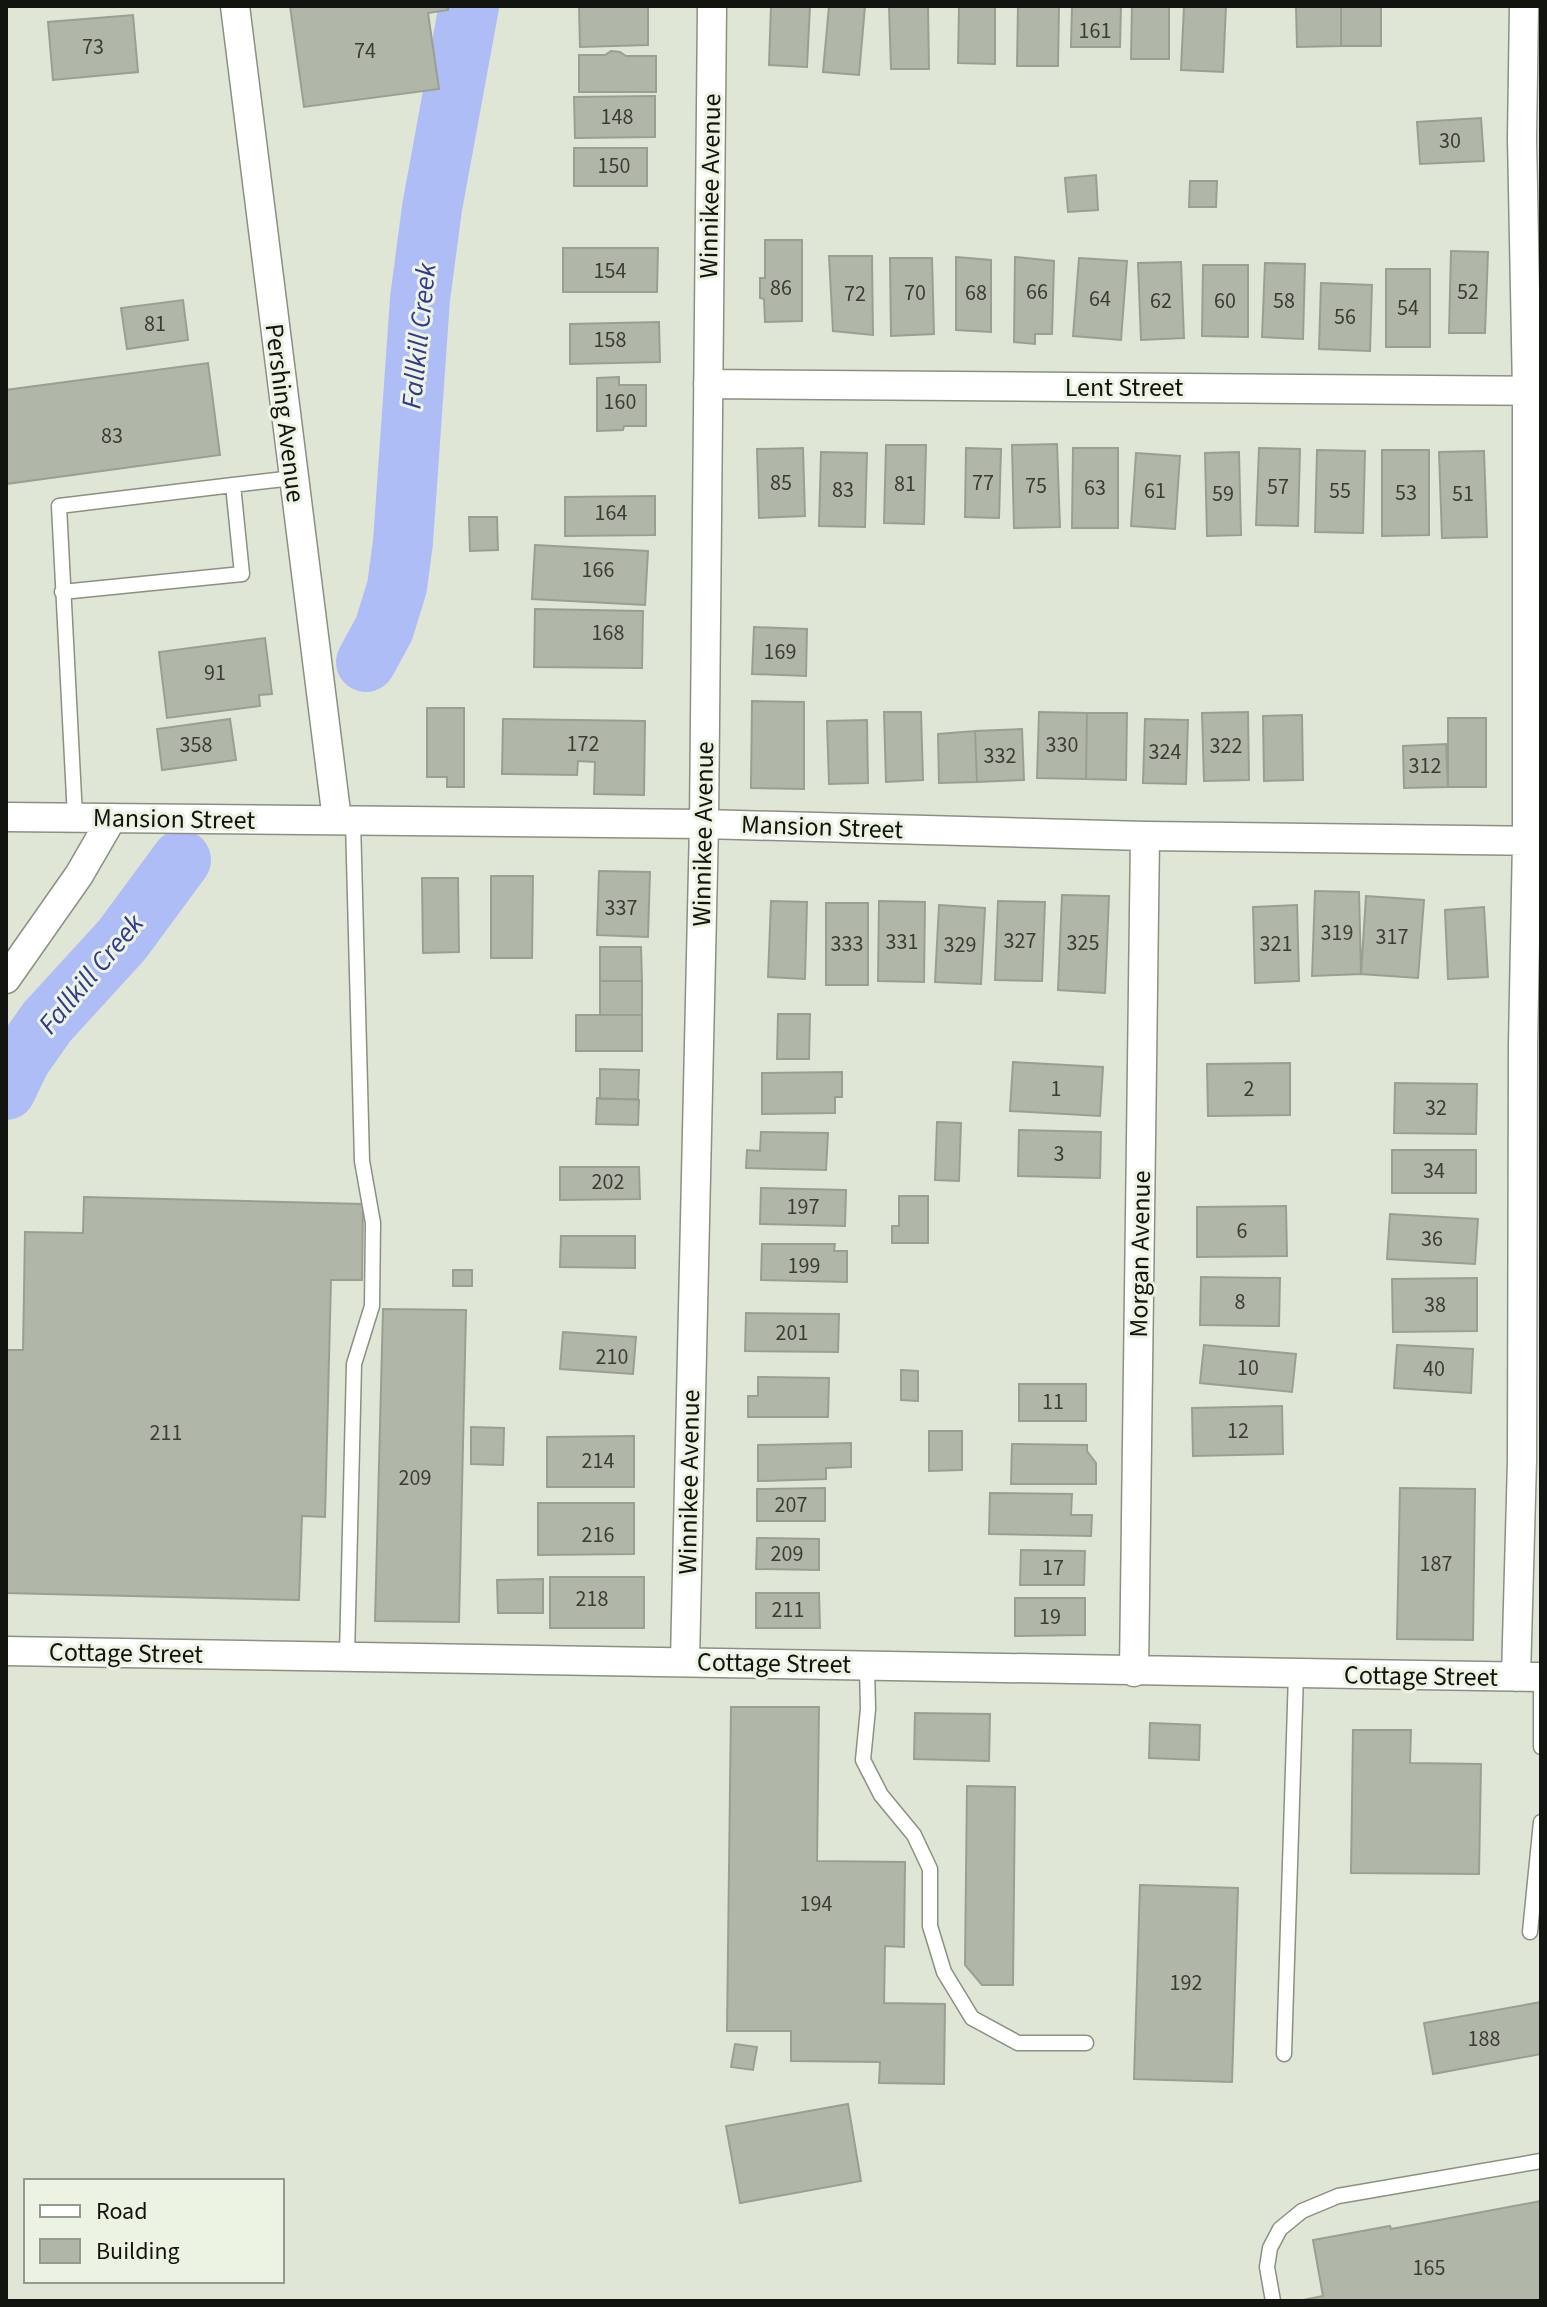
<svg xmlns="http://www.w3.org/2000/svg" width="1547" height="2307" viewBox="0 0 1547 2307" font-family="'Source Sans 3',sans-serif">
  <rect width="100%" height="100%" fill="#dfe6d6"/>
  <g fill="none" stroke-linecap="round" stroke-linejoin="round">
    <path stroke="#afbdf7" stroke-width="60" d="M 366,662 L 384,629 L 397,587 L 403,542 L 420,299 L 432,208 L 469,6
      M 6,1090 L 21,1059 L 47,1022 L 122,940 L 181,860"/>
  </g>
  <path fill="#b1b7a8" stroke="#9aa091" stroke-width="2" d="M 290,6 L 448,6 L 448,10 L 428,13 L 439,89 L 304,107 Z
    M 579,6 L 648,6 L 648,45 L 580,47 Z
    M 771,6 L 810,6 L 807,67 L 769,65 Z
    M 829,6 L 865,6 L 859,75 L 823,72 Z
    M 889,6 L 928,6 L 929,69 L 891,69 Z
    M 959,6 L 995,6 L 995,64 L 958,63 Z
    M 1018,6 L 1059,6 L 1058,66 L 1017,66 Z
    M 1072,6 L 1121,6 L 1120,47 L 1071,47 Z
    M 1132,6 L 1169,6 L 1169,59 L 1131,59 Z
    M 1184,6 L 1226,6 L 1223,72 L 1181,70 Z
    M 1296,6 L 1341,6 L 1341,46 L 1297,47 Z
    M 1341,6 L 1381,6 L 1381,46 L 1341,46 Z
    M 133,15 L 138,72 L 53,80 L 48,22 Z
    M 611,51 L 620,52 L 626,56 L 656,56 L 656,92 L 579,92 L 579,55 L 605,55 Z
    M 655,96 L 655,137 L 575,138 L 574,97 Z
    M 1481,118 L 1484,161 L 1420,164 L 1417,122 Z
    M 574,148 L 647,148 L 647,186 L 574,186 Z
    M 1096,175 L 1098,210 L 1068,212 L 1065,178 Z
    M 1190,181 L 1217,181 L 1216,207 L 1189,207 Z
    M 765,240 L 802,240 L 802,321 L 765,322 L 764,299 L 760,298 L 760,278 L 765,278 Z
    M 563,248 L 658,248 L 657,292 L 563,292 Z
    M 1451,251 L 1488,252 L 1485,333 L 1449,333 Z
    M 829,256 L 872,256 L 873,335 L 833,331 Z
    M 956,257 L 991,260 L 991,332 L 956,330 Z
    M 1015,257 L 1054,261 L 1052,334 L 1035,334 L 1035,344 L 1014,342 Z
    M 890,258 L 932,258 L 934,334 L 891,336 Z
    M 1079,258 L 1127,261 L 1121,340 L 1073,336 Z
    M 1181,262 L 1184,338 L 1141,340 L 1138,263 Z
    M 1265,263 L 1305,264 L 1303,339 L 1262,337 Z
    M 1203,265 L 1248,265 L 1248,337 L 1202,336 Z
    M 1386,269 L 1430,269 L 1430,347 L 1386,347 Z
    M 1321,283 L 1372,285 L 1370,351 L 1319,349 Z
    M 183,300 L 188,340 L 127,349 L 121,308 Z
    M 659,322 L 660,362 L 570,364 L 570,324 Z
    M 208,363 L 220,455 L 6,484 L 6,390 Z
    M 619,377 L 619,385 L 646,385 L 646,426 L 624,426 L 623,430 L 597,431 L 597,378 Z
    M 1057,444 L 1060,527 L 1014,528 L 1012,445 Z
    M 886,445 L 926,445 L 924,524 L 884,523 Z
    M 803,448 L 805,516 L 759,518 L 757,449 Z
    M 966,448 L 1001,449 L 999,518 L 965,517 Z
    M 1073,448 L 1118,448 L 1118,528 L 1072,528 Z
    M 1259,448 L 1300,449 L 1298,526 L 1256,525 Z
    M 1317,450 L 1365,451 L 1363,533 L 1315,532 Z
    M 1382,450 L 1429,450 L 1429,535 L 1382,536 Z
    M 1484,451 L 1487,537 L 1442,538 L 1439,452 Z
    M 821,452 L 867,453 L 865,527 L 819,526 Z
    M 1239,452 L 1241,535 L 1207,536 L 1205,453 Z
    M 1136,453 L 1180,456 L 1175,529 L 1131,526 Z
    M 655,496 L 655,535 L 565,536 L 565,497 Z
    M 469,517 L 497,517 L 498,550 L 470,551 Z
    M 535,545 L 648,551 L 645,605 L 532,599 Z
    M 535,609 L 643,611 L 642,668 L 534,667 Z
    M 754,627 L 807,629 L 806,676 L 752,674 Z
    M 265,638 L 272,694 L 259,695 L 260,706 L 167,718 L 159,652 Z
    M 752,701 L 804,702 L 804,789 L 751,788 Z
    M 427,708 L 464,708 L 464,787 L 447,787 L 447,777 L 427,777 Z
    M 884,712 L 921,712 L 923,780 L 886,782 Z
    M 1039,712 L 1087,713 L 1086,779 L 1037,778 Z
    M 1248,712 L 1249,780 L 1204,781 L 1202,713 Z
    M 1087,713 L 1127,713 L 1126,780 L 1086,779 Z
    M 1302,715 L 1303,780 L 1264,781 L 1263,716 Z
    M 1448,718 L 1486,718 L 1486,787 L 1448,787 Z
    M 230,719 L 236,760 L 162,770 L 157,729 Z
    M 503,719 L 645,721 L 644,795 L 594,794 L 595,762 L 578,761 L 577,775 L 502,774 Z
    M 1145,719 L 1188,720 L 1186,784 L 1143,783 Z
    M 867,720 L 868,783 L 829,784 L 827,721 Z
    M 1022,729 L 1024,780 L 977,782 L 975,731 Z
    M 975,731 L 977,782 L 939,783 L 938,734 Z
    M 1446,744 L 1448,787 L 1404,788 L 1403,746 Z
    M 599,871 L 650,872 L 648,937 L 597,935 Z
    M 491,876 L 533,876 L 532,958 L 491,958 Z
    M 422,878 L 458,878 L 459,952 L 423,953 Z
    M 1315,891 L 1359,892 L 1361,974 L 1312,976 Z
    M 1062,895 L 1109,896 L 1105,993 L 1058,990 Z
    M 1366,896 L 1424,900 L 1418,978 L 1361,974 Z
    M 771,901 L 807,902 L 805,979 L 768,977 Z
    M 879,901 L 925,902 L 924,982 L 878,981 Z
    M 998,901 L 1045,902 L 1042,981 L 995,980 Z
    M 826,903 L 868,903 L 868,985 L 826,985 Z
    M 939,905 L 985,908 L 981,984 L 935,982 Z
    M 1297,905 L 1299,981 L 1255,983 L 1253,907 Z
    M 1484,907 L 1488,977 L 1448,979 L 1445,910 Z
    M 600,947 L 641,947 L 642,981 L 600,981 Z
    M 600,981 L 642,981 L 642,1015 L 600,1015 Z
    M 778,1014 L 810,1014 L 809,1059 L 777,1059 Z
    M 576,1015 L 642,1015 L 642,1051 L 576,1051 Z
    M 1013,1062 L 1103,1067 L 1100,1116 L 1010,1111 Z
    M 1290,1063 L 1290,1115 L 1208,1116 L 1207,1064 Z
    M 600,1069 L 639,1070 L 638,1099 L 600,1099 Z
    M 842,1072 L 842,1097 L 835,1097 L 835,1113 L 762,1114 L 762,1073 Z
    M 1395,1083 L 1477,1084 L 1476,1134 L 1394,1133 Z
    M 597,1098 L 639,1100 L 638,1125 L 596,1124 Z
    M 937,1122 L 961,1123 L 959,1181 L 935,1180 Z
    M 1019,1130 L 1101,1132 L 1100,1178 L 1018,1176 Z
    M 761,1132 L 828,1133 L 826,1170 L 746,1168 L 747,1150 L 760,1151 Z
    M 1392,1150 L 1476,1150 L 1476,1193 L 1392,1193 Z
    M 560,1167 L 639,1167 L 640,1199 L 560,1200 Z
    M 761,1188 L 846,1190 L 845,1226 L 760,1224 Z
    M 899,1196 L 928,1196 L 928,1243 L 892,1243 L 892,1226 L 899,1226 Z
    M 84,1197 L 363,1204 L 362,1280 L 331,1280 L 325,1517 L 302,1516 L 299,1600 L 6,1593 L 6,1350 L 23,1350 L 25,1232 L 83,1233 Z
    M 1286,1206 L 1287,1256 L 1197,1257 L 1197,1207 Z
    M 1390,1214 L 1478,1219 L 1475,1264 L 1387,1259 Z
    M 561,1236 L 635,1236 L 635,1268 L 560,1267 Z
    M 762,1244 L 835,1244 L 834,1251 L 847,1251 L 847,1282 L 761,1280 Z
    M 453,1270 L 472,1270 L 472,1286 L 453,1286 Z
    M 1201,1277 L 1280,1278 L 1279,1326 L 1200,1325 Z
    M 1477,1278 L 1477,1331 L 1393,1332 L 1392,1279 Z
    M 383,1309 L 466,1310 L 459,1622 L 375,1621 Z
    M 746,1313 L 839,1314 L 838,1352 L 745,1351 Z
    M 563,1332 L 636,1337 L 633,1374 L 560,1369 Z
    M 1204,1345 L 1296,1354 L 1292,1392 L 1200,1383 Z
    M 1397,1345 L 1473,1349 L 1471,1393 L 1394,1388 Z
    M 901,1370 L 918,1371 L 918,1401 L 901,1400 Z
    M 758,1377 L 829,1378 L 828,1417 L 748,1417 L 748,1396 L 758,1396 Z
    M 1019,1384 L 1086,1384 L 1086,1421 L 1019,1421 Z
    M 1282,1406 L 1283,1454 L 1193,1456 L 1192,1408 Z
    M 471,1427 L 504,1428 L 503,1465 L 471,1464 Z
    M 929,1431 L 962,1431 L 962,1470 L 929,1471 Z
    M 634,1436 L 634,1487 L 547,1487 L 547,1437 Z
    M 851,1443 L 851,1467 L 826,1468 L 826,1479 L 758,1481 L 758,1445 Z
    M 1012,1444 L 1087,1445 L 1087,1451 L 1096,1463 L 1096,1484 L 1011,1484 Z
    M 825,1488 L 825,1521 L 757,1521 L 757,1489 Z
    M 1400,1488 L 1475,1489 L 1473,1640 L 1397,1639 Z
    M 990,1493 L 1072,1494 L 1071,1515 L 1092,1515 L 1091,1536 L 989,1534 Z
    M 538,1503 L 634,1503 L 634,1554 L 538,1555 Z
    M 757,1538 L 819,1539 L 819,1570 L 756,1569 Z
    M 1021,1550 L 1085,1551 L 1084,1585 L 1020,1585 Z
    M 550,1577 L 644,1577 L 644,1628 L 550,1628 Z
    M 543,1579 L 543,1613 L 498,1613 L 497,1580 Z
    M 756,1593 L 819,1593 L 820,1628 L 756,1628 Z
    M 1015,1598 L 1085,1598 L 1085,1635 L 1015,1636 Z
    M 731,1707 L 819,1707 L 817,1861 L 905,1862 L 904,1947 L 885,1946 L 884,2003 L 945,2004 L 944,2084 L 879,2083 L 880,2062 L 791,2061 L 791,2031 L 727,2031 Z
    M 915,1713 L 990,1714 L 989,1761 L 914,1759 Z
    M 1150,1723 L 1200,1725 L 1199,1760 L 1149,1758 Z
    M 1353,1730 L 1411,1730 L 1410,1763 L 1481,1764 L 1479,1874 L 1351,1873 Z
    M 967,1786 L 1015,1787 L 1013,1985 L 982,1985 L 965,1965 Z
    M 1140,1885 L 1238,1888 L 1232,2082 L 1134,2079 Z
    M 1541,2002 L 1541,2054 L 1433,2074 L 1424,2023 Z
    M 735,2044 L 757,2047 L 753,2070 L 731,2067 Z
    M 848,2104 L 861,2181 L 740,2203 L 726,2126 Z
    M 1541,2201 L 1541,2301 L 1298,2301 L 1323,2296 L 1313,2240 L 1390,2226 L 1391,2229 Z"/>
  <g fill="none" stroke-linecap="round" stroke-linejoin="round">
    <defs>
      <path id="lane" d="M 233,485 L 293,478
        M 62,592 L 242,574 L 233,485 L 59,506 L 75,817
        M 347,1656 L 354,1364 L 372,1306 L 373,1223 L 362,1161 L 353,821
        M 867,1666 L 868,1709 L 863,1760 L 881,1795 L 914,1835 L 930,1869 L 930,1926 L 944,1972 L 972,2018 L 1018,2043 L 1086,2043
        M 1541,1677 L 1541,1747
        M 1530,1932 L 1541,1822
        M 1284,2054 L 1296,1674
        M 1273,2301 L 1267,2267 L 1270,2248 L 1280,2229 L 1302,2211 L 1338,2196 L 1541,2161"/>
      <path id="street" d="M 235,6 L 337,820
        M 708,384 L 1541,391
        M 6,817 L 704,824 L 1145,836 L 1541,841
        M 6,979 L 79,875 L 112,818
        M 6,1651 L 1541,1677
        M 685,1661 L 704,824 L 712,6
        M 1134,1672 L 1145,836
        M 1516,1677 L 1522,1461 L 1523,1045 L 1527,841 L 1527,391 L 1522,138 L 1524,6"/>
    </defs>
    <use href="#lane" stroke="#8a9182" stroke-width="17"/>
    <use href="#street" stroke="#8a9182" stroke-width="31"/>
    <use href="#lane" stroke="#fff" stroke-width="14"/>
    <use href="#street" stroke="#fff" stroke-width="28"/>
  </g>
  <g text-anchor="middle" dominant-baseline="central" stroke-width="6" stroke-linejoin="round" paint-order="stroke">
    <g font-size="22" fill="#3a3d35">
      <text x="1095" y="31">161</text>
      <text x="93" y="47">73</text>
      <text x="365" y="51">74</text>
      <text x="617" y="117">148</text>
      <text x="1450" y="141">30</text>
      <text x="614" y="166">150</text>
      <text x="610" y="271">154</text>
      <text x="781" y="288">86</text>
      <text x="1037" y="292">66</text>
      <text x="1468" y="292">52</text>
      <text x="915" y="293">70</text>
      <text x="976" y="293">68</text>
      <text x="855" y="294">72</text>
      <text x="1100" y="299">64</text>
      <text x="1161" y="301">62</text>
      <text x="1225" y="301">60</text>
      <text x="1284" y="301">58</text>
      <text x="1408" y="308">54</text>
      <text x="1345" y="317">56</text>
      <text x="155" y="324">81</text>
      <text x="610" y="340">158</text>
      <text x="620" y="402">160</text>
      <text x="112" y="436">83</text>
      <text x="781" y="483">85</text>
      <text x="983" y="483">77</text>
      <text x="905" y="484">81</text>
      <text x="1036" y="486">75</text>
      <text x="1278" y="487">57</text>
      <text x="1095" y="488">63</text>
      <text x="843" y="490">83</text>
      <text x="1155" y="491">61</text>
      <text x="1340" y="491">55</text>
      <text x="1406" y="493">53</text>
      <text x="1223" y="494">59</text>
      <text x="1463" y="494">51</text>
      <text x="611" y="513">164</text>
      <text x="598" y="570">166</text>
      <text x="608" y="633">168</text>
      <text x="780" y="652">169</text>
      <text x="215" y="673">91</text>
      <text x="583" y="744">172</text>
      <text x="196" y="745">358</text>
      <text x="1062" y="745">330</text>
      <text x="1226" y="746">322</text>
      <text x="1165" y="752">324</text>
      <text x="1000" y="756">332</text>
      <text x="1425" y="766">312</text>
      <text x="621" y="908">337</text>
      <text x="1337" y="933">319</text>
      <text x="1392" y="937">317</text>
      <text x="1020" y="941">327</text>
      <text x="902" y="942">331</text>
      <text x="1083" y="943">325</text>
      <text x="847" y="944">333</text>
      <text x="1276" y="944">321</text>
      <text x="960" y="945">329</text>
      <text x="1056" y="1089">1</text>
      <text x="1249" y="1089">2</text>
      <text x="1436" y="1108">32</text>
      <text x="1059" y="1154">3</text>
      <text x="1434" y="1171">34</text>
      <text x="608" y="1182">202</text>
      <text x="803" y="1207">197</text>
      <text x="1242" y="1231">6</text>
      <text x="1432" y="1239">36</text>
      <text x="804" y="1266">199</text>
      <text x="1240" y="1302">8</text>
      <text x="1435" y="1305">38</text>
      <text x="792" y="1333">201</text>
      <text x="612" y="1357">210</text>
      <text x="1248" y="1368">10</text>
      <text x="1434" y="1369">40</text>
      <text x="1053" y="1402">11</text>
      <text x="1238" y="1431">12</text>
      <text x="166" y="1433">211</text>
      <text x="598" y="1461">214</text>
      <text x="415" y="1478">209</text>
      <text x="791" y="1505">207</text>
      <text x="598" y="1535">216</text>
      <text x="787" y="1554">209</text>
      <text x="1436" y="1564">187</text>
      <text x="1053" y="1568">17</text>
      <text x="592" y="1599">218</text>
      <text x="788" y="1610">211</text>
      <text x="1050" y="1617">19</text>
      <text x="816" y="1904">194</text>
      <text x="1186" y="1983">192</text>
      <text x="1484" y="2039">188</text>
      <text x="1429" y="2268">165</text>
    </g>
    <g font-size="26" fill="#12140f" stroke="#ecf3e3">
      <text transform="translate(710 186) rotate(-89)">Winnikee Avenue</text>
      <text x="1124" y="387">Lent Street</text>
      <text transform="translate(285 413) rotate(83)">Pershing Avenue</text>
      <text transform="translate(174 819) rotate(1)">Mansion Street</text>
      <text transform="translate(822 827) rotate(2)">Mansion Street</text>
      <text transform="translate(703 834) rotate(-89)">Winnikee Avenue</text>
      <text transform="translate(1140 1254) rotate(-89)">Morgan Avenue</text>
      <text transform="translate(689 1482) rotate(-89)">Winnikee Avenue</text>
      <text transform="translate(126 1653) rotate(1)">Cottage Street</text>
      <text transform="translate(774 1663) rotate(1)">Cottage Street</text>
      <text transform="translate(1421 1676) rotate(1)">Cottage Street</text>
    </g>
    <g font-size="28" font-style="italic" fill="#313a8b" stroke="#ecf3e3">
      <text transform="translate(419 336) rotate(-84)">Fallkill Creek</text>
      <text transform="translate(91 974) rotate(-50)">Fallkill Creek</text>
    </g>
  </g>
  <rect width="1547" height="2307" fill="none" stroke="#12140f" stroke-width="16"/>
  <rect x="24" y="2179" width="260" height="104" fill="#ecf3e3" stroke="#959a8e" stroke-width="2"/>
  <rect x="40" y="2205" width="40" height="12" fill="#ffffff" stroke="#959a8e" stroke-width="2"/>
  <text x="96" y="2219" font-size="24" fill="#12140f">Road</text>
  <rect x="40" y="2239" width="40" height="24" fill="#b1b7a8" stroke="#959a8e" stroke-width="2"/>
  <text x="96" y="2259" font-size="24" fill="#12140f">Building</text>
</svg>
